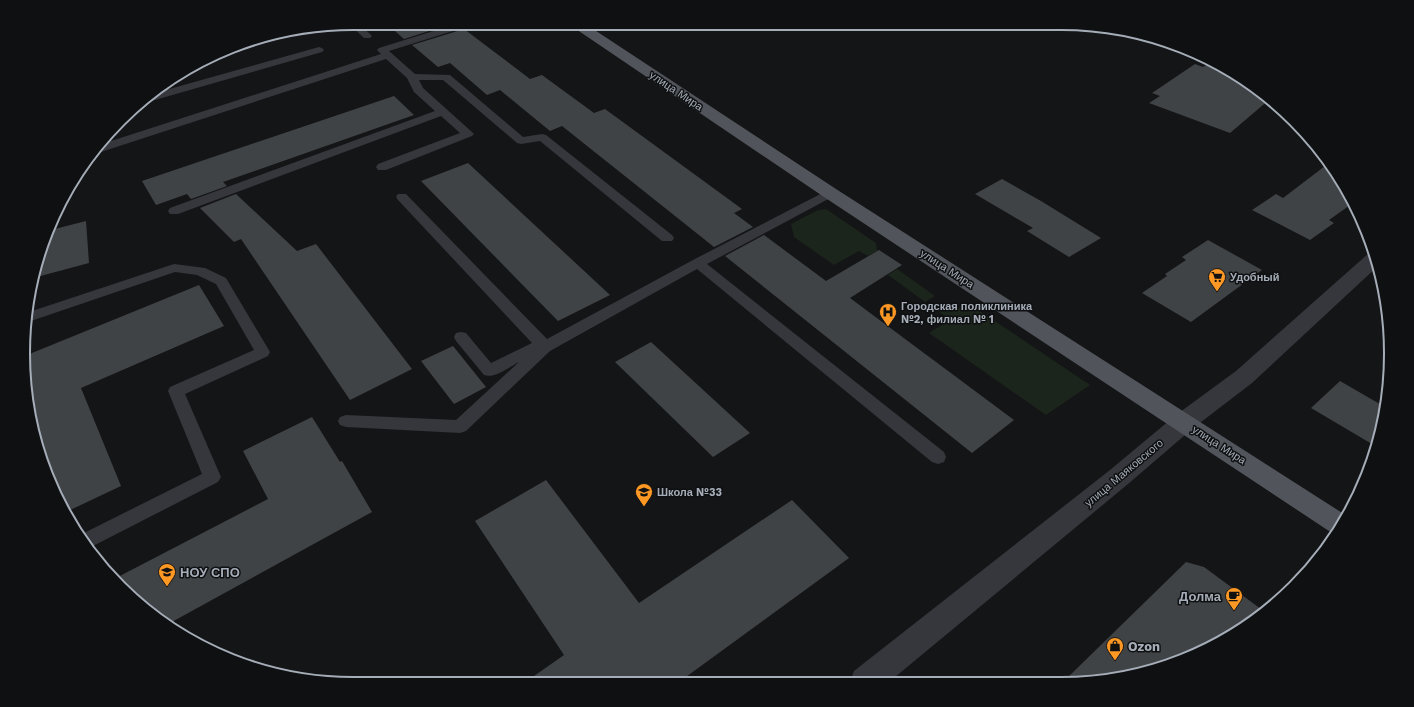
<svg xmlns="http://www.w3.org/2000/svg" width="1414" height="707" viewBox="0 0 1414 707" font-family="'Work Sans',sans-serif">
  <rect width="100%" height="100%" fill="#141516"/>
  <path fill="#1c251c" d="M 826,209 L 876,243 L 877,251 L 868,256 L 859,251 L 834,265 L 794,237 L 791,224 L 818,210 Z
    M 897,269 L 935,296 L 925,302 L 888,275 Z
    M 944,302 L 954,309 L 971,305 L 1090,385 L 1046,415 L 929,333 L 950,320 L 934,308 Z"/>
  <path fill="#404346" d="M 386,23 L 454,23 L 404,39 Z
    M 464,29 L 530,79 L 542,75 L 594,113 L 605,109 L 742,209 L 734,213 L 753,227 L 714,247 L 562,126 L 550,131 L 500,90 L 487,95 L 450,63 L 438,67 L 412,45 Z
    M 1213,61 L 1232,73 L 1233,74 L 1230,76 L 1244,80 L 1262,91 L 1270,99 L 1230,133 L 1149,103 L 1160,96 L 1152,93 L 1195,64 L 1203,67 Z
    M 394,96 L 414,115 L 223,182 L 227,186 L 191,199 L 187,194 L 156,205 L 142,181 Z
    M 468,163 L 610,295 L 558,321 L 421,181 Z
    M 1329,163 L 1347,188 L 1353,203 L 1329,220 L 1334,223 L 1310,240 L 1252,210 L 1276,194 L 1283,198 Z
    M 1002,179 L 1041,201 L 1101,238 L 1069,257 L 1027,231 L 1033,228 L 975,194 Z
    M 236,194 L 297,251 L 316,244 L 412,369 L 350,400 L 241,239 L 234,242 L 200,208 Z
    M 86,221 L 89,263 L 33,278 L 47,231 Z
    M 764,235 L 826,281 L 879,250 L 902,265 L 850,298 L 1014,420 L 972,453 L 725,256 Z
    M 1208,240 L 1262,270 L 1191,322 L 1142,293 L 1167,276 L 1165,274 L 1186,260 L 1182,257 Z
    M 199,285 L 224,326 L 81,388 L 121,486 L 66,512 L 57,499 L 26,396 L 27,355 Z
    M 651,342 L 750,433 L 713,457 L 615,362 Z
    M 453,346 L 486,387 L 454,404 L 421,361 Z
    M 1340,381 L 1385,407 L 1380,439 L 1377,447 L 1311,408 Z
    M 312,417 L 340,462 L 342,461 L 372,512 L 170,623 L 120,587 L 114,579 L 268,499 L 243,451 Z
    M 546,480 L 639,603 L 792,500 L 849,558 L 679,682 L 524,683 L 564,655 L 475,521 Z
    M 1186,562 L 1204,567 L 1265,612 L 1262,616 L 1187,659 L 1103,681 L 1064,681 Z"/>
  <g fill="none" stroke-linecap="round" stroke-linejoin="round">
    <path fill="#35373c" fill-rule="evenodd" d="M 358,23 L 370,34 L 372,36 L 370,38 L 364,38 L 349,24 Z
      M 459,23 L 474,23 L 472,25 L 389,51 L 415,74 L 450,75 L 523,137 L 542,134 L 546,135 L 672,235 L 674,238 L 672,241 L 662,241 L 540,141 L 521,144 L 517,143 L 443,80 L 419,80 L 423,88 L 472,132 L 474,134 L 472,136 L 386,170 L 378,170 L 376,167 L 378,164 L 460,133 L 441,116 L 178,214 L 170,214 L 168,211 L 170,208 L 435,111 L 414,92 L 407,78 L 386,59 L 101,152 L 95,153 L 103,143 L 111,141 L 381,54 L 377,50 L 379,48 Z
      M 319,47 L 322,48 L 324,50 L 322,52 L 148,102 L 142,103 L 148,95 Z
      M 830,189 L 834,190 L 836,193 L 834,196 L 707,264 L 944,452 L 946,457 L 944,462 L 938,464 L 932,462 L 697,269 L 550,351 L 466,431 L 460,433 L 346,427 L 340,425 L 338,421 L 340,417 L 346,415 L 456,420 L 519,362 C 509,367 495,379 484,375 L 456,341 L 454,337 L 456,333 L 461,332 L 466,333 L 491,363 L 532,343 L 398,200 L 396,197 L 398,194 L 406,194 L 547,339 L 693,260 Z
      M 174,264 L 205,268 L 226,278 L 270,352 L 268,356 L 185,394 L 221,477 L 218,482 L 91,547 L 82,534 L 202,474 L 168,391 L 170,387 L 254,350 L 216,284 L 197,275 L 175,272 L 28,322 L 29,312 Z"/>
    <path fill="#35373c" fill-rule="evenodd" d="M 1374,251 L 1378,266 L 1252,383 L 1192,429 L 1184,431 L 1176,429 L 1172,422 L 1176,415 L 1236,371 L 1369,253 Z"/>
    <path fill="#35373c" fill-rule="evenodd" d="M 1184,413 L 1192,415 L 1196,422 L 1192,429 L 1128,484 L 889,682 L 850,682 L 854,671 L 1110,470 L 1176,415 Z"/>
    <path fill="#51545b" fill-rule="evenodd" d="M 567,23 L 584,23 L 836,189 L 1347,516 L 1335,535 L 824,197 Z"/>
  </g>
  <defs>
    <symbol id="supermarket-pin" viewBox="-11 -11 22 30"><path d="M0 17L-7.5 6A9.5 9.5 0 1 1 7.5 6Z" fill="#fe9825" stroke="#0f1011"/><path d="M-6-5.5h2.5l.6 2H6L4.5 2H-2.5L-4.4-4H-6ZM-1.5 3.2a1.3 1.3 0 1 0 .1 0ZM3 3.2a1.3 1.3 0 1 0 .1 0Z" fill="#111"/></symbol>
    <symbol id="hospital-pin" viewBox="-11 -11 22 30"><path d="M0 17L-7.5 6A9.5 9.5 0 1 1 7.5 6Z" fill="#fe9825" stroke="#0f1011"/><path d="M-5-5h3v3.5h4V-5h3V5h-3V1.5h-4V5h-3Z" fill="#111"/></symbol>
    <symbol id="school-pin" viewBox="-11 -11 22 30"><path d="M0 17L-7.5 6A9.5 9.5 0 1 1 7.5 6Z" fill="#fe9825" stroke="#0f1011"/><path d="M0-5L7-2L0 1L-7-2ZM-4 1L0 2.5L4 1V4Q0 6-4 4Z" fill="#111"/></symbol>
    <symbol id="university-pin" viewBox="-11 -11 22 30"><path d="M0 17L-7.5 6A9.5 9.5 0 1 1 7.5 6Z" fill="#fe9825" stroke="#0f1011"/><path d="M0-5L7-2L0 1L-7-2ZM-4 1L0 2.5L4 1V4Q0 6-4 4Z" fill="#111"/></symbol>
    <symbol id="cafe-pin" viewBox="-11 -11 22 30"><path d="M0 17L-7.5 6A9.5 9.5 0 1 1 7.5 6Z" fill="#fe9825" stroke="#0f1011"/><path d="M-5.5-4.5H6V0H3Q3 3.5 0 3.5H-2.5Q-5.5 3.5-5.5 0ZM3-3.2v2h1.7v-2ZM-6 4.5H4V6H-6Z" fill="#111"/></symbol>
    <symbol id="shop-pin" viewBox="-11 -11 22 30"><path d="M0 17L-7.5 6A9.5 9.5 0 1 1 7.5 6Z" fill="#fe9825" stroke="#0f1011"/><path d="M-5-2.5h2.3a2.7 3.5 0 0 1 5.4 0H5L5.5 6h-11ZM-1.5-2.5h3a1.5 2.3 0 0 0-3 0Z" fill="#111"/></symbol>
  </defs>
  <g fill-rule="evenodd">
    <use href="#supermarket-pin" x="1207" y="267" width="20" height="27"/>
    <use href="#hospital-pin" x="878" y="302" width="20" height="27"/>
    <use href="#school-pin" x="634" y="482" width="20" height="27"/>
    <use href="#university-pin" x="157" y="562" width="20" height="27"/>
    <use href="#cafe-pin" x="1224" y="586" width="20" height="27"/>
    <use href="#shop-pin" x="1105" y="636" width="20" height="27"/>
  </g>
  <g text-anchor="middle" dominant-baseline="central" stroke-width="3" stroke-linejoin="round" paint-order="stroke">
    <g font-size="11" fill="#a5adb8" stroke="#0f1011">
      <text transform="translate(676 91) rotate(34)">улица Мира</text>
      <text transform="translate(947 269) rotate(33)">улица Мира</text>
      <text transform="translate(1219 445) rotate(33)">улица Мира</text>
      <text transform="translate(1124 473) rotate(-40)">улица Маяковского</text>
    </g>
    <g font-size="11" font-weight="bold" fill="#a5adb8" stroke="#0f1011" text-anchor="start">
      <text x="1230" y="277">Удобный</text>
      <text x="901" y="306">Городская поликлиника<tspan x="901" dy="13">№2, филиал № 1</tspan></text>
      <text x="657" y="492">Школа №33</text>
    </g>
    <g font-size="13" font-weight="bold" fill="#a5adb8" stroke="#0f1011" text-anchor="start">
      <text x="180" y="572">НОУ СПО</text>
      <text x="1221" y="596" text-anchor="end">Долма</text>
      <text x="1128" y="646">Ozon</text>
    </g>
  </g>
  <path d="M0 0H1414V707H0ZM353 30H1061A323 323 0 0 1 1384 353V354A323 323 0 0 1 1061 677H353A323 323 0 0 1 30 354V353A323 323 0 0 1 353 30Z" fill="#0f1011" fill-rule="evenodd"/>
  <path fill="none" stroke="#a5adb8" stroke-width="2" d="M353 30H1061A323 323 0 0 1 1384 353V354A323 323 0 0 1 1061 677H353A323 323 0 0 1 30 354V353A323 323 0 0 1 353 30Z"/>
</svg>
